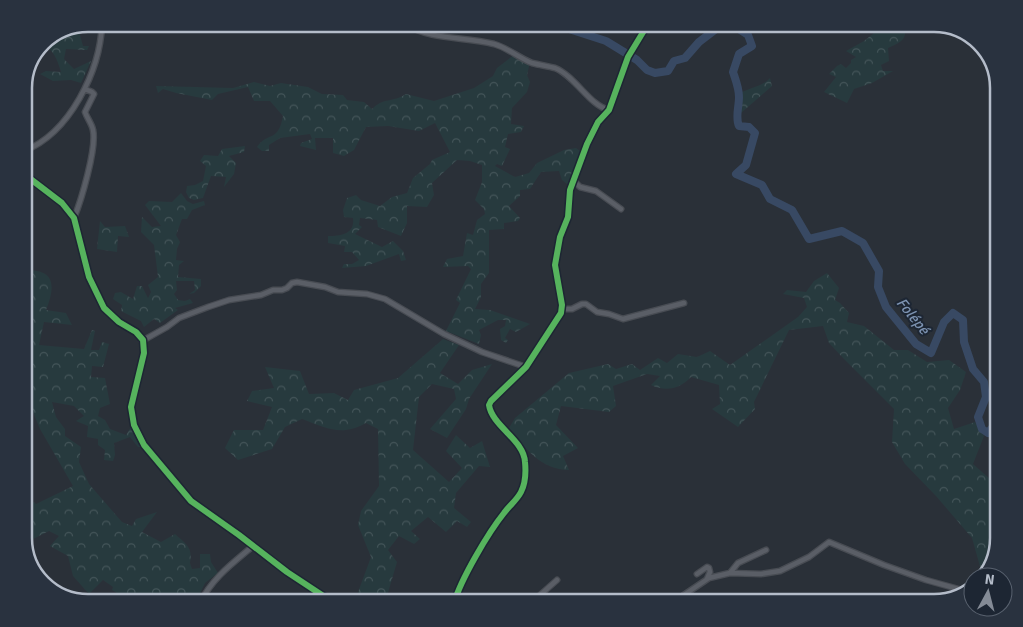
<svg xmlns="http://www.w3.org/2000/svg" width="1023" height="627" viewBox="0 0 1023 627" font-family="Signika,sans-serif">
  <defs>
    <pattern id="forest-crowns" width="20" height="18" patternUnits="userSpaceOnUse" patternTransform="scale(1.25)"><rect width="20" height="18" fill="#273a3e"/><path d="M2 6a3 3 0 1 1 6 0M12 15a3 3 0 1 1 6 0" fill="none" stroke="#445559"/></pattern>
  </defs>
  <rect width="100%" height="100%" fill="#2a3038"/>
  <path fill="url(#forest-crowns)" d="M 885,24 L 910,24 L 910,26 L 905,28 C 907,41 898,43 888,48 L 889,61 L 881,65 L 883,71 L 893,71 L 872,83 L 854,89 L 847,103 L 824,92 L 836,77 L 829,74 L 837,66 L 841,64 L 846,68 L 851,63 L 851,60 L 856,57 L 846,51 L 864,41 Z
    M 78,28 L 83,46 L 89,46 L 87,50 L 66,49 L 64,59 L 74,69 L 91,61 L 81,83 L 71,80 L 53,81 L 40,74 L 46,71 L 61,72 C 57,59 54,50 42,44 L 43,43 Z
    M 515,54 L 530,62 L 527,75 L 530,82 L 527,92 L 512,108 L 511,124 L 524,126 L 521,132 L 508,134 L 505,147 L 510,149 L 502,166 L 497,164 L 495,166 L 515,177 L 529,173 L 537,163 L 564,150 L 576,148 L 583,153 L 578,164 L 576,184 L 567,184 L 562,180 L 559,171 L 541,172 L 530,189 L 520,190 L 520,196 L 509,206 L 520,218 L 518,221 L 504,223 L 504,229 L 489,230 L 489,273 L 481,284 L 481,297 L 475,309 L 490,310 L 530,324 L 516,332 L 510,329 L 505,338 L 508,340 L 506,343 L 501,340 L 500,329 L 505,326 L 506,320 L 498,320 L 479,330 L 481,335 L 479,344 L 446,331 L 460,303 L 456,300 L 471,269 L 468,266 L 443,267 L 447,259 L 463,256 L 467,233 L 473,235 L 477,220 L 485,214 L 484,209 L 475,200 L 482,182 L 482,165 L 470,161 L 457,160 L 432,183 L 434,195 L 427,207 L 407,206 L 407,223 L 401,236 L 378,227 L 377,220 L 360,218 L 359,225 L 362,227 L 355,234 L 382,247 L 393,241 L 403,251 L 406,260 L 401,261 L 399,254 L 366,266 L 342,268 L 344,264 L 352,264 L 359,260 L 352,252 L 344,252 L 345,246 L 328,243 L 328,236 C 341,236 355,234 353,218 L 344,217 L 343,210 L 347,198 L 356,195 L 361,200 L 380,206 L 392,197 L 407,193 L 413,178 L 430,164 L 432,160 L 450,152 L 435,123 L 419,131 L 388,126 L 366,127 L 354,150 L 344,156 L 333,153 L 333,138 L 315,138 L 316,150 L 300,146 L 301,143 L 312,139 L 310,134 L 280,138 L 269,145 L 269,151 L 262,151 L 257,147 C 268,131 278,143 283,116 L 270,101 L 254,101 L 248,87 L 218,94 L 212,100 L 176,93 L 163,89 L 158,93 L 156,86 L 233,88 L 254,82 L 270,86 L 281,83 L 308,87 L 322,94 L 343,95 L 347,100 L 364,102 L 372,109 C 384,97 392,103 406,94 L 434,101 L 474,88 L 493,76 L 497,68 Z
    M 770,78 L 772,86 L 741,113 L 742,92 C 752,87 763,86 770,78 Z
    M 245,146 L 244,152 L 229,156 L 236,163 L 234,174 L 224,187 L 226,177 L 211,176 L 203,198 L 194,200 L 189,198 L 186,192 L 187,186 L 195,185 L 203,181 L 206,166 L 200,161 L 204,155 L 218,156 L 222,149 Z
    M 181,193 L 187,201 L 193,204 L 204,201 L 205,205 L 192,210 L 187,219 L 182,219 L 176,235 L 180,242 L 177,249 L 176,260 L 184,261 L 179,265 L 178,277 L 201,279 L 201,286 L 194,293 L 189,294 L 195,290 L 194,281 L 176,281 L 177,290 L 174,294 L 178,300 L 185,301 L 190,299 L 193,303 L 175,308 L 178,310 L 160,323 L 154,319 L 144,327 L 141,321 L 121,311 L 122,305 L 113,299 L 115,293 L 121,292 L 133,299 L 137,286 L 142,286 L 148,298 L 151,292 L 148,285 L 158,277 L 154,245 L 141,232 L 142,217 L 152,227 L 161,226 L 145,205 L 149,201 L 172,202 Z
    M 100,221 L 105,227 L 125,226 L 129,237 L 118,236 L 117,252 L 97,249 Z
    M 24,270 C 55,269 56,285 46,310 L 66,313 L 72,325 L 44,322 L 39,345 L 84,349 L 92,330 L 95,331 L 91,350 L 99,350 L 102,342 L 109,344 L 103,367 L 92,366 L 91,377 L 105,378 L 110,404 L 100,408 L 98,416 L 105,420 L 110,429 L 126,435 L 131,427 L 143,447 L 138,447 L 130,437 L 114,443 L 115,455 L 113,461 L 104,460 L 105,450 L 98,445 L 98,439 L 87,437 L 88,426 L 76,421 L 84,416 L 74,406 L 52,402 L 56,417 L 65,429 L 65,436 L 81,447 L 79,462 L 89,484 L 122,522 L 132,526 L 136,519 L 157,512 L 142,532 L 161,542 L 175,534 C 186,544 193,547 190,563 L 192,569 L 200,568 L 200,554 L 210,554 L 211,562 L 218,573 L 205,583 L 198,597 L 188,603 L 133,603 L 112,590 L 113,587 L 103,580 L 89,594 L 73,576 L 68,556 L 50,546 L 59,536 L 49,531 L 29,541 L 24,540 L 24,494 L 36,504 L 73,486 L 40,429 L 24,391 L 24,350 L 27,345 L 33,322 L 24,319 L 24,287 L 27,287 L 30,281 L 24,280 Z
    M 827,273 L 839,288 L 835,300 L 840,303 L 849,313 L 847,322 L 864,326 L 894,350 L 908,350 L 927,362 L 949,360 L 966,372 L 960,390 L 948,408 L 954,429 L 975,422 L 984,436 L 973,464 L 999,487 C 999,512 1003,558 984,577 L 983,577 L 972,538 L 936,496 L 905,464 L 892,442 L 894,409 L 844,359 L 829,343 L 823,326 L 789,330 L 754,402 L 755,409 L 738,427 L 712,409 L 720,404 L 719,385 L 691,377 C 680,389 666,392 651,385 L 660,376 L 647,374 L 613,386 L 616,406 L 609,412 L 561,406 L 556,425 L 578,448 L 563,456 L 569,470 C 541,470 525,448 509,428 L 515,418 L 569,373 L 608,364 L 616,369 L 632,364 L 640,370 L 658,358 L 667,363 L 678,354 L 697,357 L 710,351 L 730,365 L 798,317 L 807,307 L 804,298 L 783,294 L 787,290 L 806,292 L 814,281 Z
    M 443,339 L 459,345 L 440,373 L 458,384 L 472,370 L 492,364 L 469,399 L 466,409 L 447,438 L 430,429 L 456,399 L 454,389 L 432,384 L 419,397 L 413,450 L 449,482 L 462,468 L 446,451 L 456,435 L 470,448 L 482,441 L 490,467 L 479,466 L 456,493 L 454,508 L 471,522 L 467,527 L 457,521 L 446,532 L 428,517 L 411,531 L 420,539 L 414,544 L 399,536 L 388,550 L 397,562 L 385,603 L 354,603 L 371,557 L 358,525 L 361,511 L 379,486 L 378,429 L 366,423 C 342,437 326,428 302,419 L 285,427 L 272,449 L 238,460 L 225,448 L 234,430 L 263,430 L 272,407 L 247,401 L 252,391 L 274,388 L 265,367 L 300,371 L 309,394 L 334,393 L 348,400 L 354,390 L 398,378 Z"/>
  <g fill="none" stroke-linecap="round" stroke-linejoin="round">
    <path stroke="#384963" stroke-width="8" d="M 564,24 L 569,29 L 606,41 L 637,60 L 647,70 L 655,73 L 668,71 L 674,61 L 685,58 L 699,42 L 716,29 L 737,28 L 748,35 L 752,46 L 739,54 L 733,72 C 736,81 739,88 739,97 C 739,107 735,118 739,126 L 749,127 L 755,133 L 746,165 L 736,174 L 762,185 L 770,199 L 792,210 L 809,239 L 842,231 L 863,243 L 879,271 L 878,287 L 886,307 L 916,344 L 931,353 L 944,322 L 953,313 L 963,320 L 964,342 L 973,369 L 984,382 L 986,397 L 978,417 L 982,429 L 988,433 L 995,424 L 999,413"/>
    <defs>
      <path id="minor" d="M 404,24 C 434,41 463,36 494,44 C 508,48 519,58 532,63 C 540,65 547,66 555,68 C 575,76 590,106 609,110
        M 24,151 C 70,133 100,71 102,24
        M 24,174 L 62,203 L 74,218 L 89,277 L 104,308 L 119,322 L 136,332 L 143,340 L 144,353 L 131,407 L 134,425 L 144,445 L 191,501 L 239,535 L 287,572 L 334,603
        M 574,181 L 580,187 L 596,191 L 621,209
        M 74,218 C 81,201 97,148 93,130 C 92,124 87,118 85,112 L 94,94 L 92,92 L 85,89
        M 562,309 L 572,309 L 582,304 L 586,304 L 597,312 L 609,314 L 623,319 L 684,303
        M 142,341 L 167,327 L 179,318 L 208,307 L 229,300 L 261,295 L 273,290 L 282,290 L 287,288 L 292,283 L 297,282 L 325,287 L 338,292 L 367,294 L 385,299 L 444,334 L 482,352 L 526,367
        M 730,573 L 738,563 L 766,550
        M 697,574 L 707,567 L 709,568 L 710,572 L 707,579
        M 38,576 L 59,595
        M 200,603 C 212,578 233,563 253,546
        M 454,603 C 461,579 488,533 504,513 C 509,506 517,500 521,492 C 525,484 526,472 525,462 C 524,440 492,426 489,405 L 491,401 L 526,367 L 561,313 L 562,305 L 555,265 L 560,237 L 568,217 L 570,190 L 587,144 L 598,122 L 609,110 L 628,57 L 648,24
        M 531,603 L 557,580
        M 672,603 L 709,578 L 730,573 L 761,574 L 780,571 L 809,557 L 829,542 L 884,565 L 926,580 L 962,590 L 967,595"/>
    </defs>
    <use href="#minor" stroke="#484c53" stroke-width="7"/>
    <use href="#minor" stroke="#5a5e66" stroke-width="4.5"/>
    <defs>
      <path id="cycleway" d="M 24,174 L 62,203 L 74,218 L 89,277 L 104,308 L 119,322 L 136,332 L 143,340 L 144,353 L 131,407 L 134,425 L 144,445 L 191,501 L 239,535 L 287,572 L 334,603
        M 454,603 C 461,579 488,533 504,513 C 509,506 517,500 521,492 C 525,484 526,472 525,462 C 524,440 492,426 489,405 L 491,401 L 526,367 L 561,313 L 562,305 L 555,265 L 560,237 L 568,217 L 570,190 L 587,144 L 598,122 L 609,110 L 628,57 L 648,24"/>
    </defs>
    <use href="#cycleway" stroke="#1d2633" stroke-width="9"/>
    <use href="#cycleway" stroke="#56b35d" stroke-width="6"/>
  </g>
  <g text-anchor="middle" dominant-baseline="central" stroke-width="4" stroke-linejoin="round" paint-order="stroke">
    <g font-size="15" font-style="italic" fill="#7c92b1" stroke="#1d2633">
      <text transform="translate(913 316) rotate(51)">Folépé</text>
    </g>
  </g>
  <path d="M0 0H1023V627H0ZM88 32H934A56 56 0 0 1 990 88V538A56 56 0 0 1 934 594H88A56 56 0 0 1 32 538V88A56 56 0 0 1 88 32Z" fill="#29323f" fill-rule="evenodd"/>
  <path fill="none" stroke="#b4bcc9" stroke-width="2.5" d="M88 32H934A56 56 0 0 1 990 88V538A56 56 0 0 1 934 594H88A56 56 0 0 1 32 538V88A56 56 0 0 1 88 32Z"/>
  <g transform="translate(988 592) rotate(7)"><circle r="24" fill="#1d2633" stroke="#59626f"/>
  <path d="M0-4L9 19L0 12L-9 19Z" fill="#848b96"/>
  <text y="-8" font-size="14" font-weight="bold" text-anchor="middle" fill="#b4bcc9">N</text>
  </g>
</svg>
